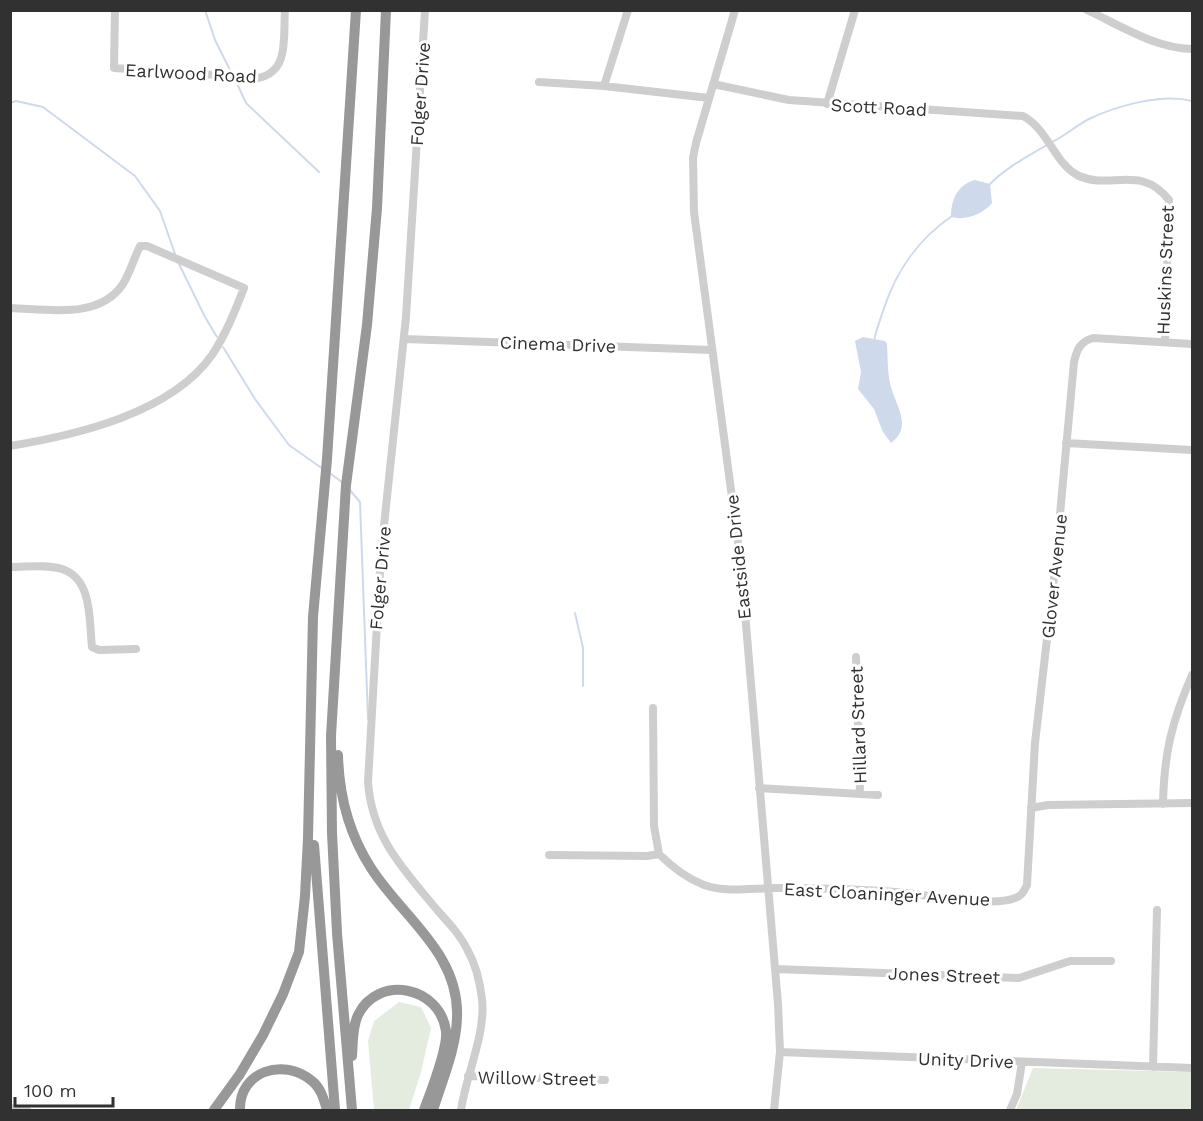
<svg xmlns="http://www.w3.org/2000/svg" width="1203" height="1121" viewBox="0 0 1203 1121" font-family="'Work Sans',sans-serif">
  <rect width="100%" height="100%" fill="#fff"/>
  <path fill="#e4ece0" d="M 399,1002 L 421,1007 L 431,1028 L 421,1072 L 409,1110 L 374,1110 L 368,1041 L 374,1021 Z
    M 1033,1068 L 1192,1072 L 1192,1110 L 1016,1110 Z"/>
  <path fill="#cedaeb" d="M 975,180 L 990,184 L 992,203 C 983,214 966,221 951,217 C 951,200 957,185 975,180 Z
    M 863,337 L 885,341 L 887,344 C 888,358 887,373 891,387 C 896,406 913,427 891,443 L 883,432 L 874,409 L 858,389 L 861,372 L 855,341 Z"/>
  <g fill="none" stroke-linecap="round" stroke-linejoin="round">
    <path stroke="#cedaeb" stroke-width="2" d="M 205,10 L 215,40 L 232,74
      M 235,79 L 246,103 L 319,172
      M 10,103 L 16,101 L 43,107 L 135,176 L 160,211 L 175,254
      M 989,185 C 1006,167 1032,154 1054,141 C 1066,135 1077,125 1089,119 C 1116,106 1162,93 1192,101
      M 178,262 L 205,317 L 217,337
      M 874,342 C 875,332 880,321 883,311 C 896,271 917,240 952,216
      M 223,347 L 255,399 L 289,445 L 323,469
      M 331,474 L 343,483
      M 349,489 L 360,502 L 368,719
      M 575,613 L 583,648 L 583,686"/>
    <path stroke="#cecece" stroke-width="8" d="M 115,10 L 114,68 L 258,78 C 290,72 283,36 285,10
      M 425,10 L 406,317 L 381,554 L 368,782 C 372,838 404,870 438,911 C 449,923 461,936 468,951 C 476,965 480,983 482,999 C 486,1034 466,1075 461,1110
      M 735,10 L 696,143 L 693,158 L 694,212 L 741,565 L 778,1004 L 780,1052 L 774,1110
      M 1087,10 C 1121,26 1155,48 1192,49
      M 539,82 L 604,86 L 709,98
      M 713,84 L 789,100 L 1023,116 C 1049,130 1055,165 1079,176 C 1111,190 1141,164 1169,200 L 1165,342
      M 604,86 L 628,10
      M 827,104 L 855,10
      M 10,308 C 47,309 99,320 123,284 C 130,273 134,258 140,246 L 147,246 L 244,288 C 235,311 226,334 212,355 C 171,413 77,435 10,446
      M 404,339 L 712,350
      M 1066,443 L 1192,450
      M 10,567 C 27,567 46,564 62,569 C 93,579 89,621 92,647 L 99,650 L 136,649
      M 856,657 L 860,794
      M 653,708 L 654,826 L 659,854
      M 759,788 L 878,795
      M 1163,804 C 1164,753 1172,721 1192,675
      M 1031,808 L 1048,805 L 1192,803
      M 549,855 L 647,856 L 659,854 C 672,867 686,878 704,885 C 727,893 753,888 777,888 C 820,888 863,889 906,893 C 932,896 993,907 1015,898 C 1022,896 1024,891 1027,885 L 1035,743 L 1055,569 L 1074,362 C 1077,349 1080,342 1093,338 L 1192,344
      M 775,969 L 1019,978 L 1070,961 L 1111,961
      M 780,1052 L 1192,1068
      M 1153,1067 L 1157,910
      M 468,1076 L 605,1080
      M 10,1108 L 27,1110
      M 1010,1110 L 1017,1094 L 1022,1062"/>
    <path stroke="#989898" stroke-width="10" d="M 338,755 C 339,795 349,834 371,868 C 402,917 460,953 457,1018 C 456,1049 442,1081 433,1110
      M 314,845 L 335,1110
      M 352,1056 C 353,1043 352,1028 358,1015 C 378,974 440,986 446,1031 C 448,1049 431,1091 424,1110
      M 214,1110 L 240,1074 L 263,1035 L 283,994 L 299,952 L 305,896 L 308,838 L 313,617 L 327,459 L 356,10
      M 240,1110 C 239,1071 284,1057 312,1081 C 321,1088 324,1100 327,1110
      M 352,1110 L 337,933 L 332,833 L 331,736 L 346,485 L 367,325 L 377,208 L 386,10"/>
  </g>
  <g text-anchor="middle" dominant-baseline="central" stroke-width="6" stroke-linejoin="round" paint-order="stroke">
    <g font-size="18" fill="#313131" stroke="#fff">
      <text transform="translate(191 73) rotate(3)">Earlwood Road</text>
      <text transform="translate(420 94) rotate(-86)">Folger Drive</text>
      <text transform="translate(879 107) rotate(3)">Scott Road</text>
      <text transform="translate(1165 270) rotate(-88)">Huskins Street</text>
      <text transform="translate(558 344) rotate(2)">Cinema Drive</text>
      <text transform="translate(738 557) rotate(-96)">Eastside Drive</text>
      <text transform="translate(1054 576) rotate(-84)">Glover Avenue</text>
      <text transform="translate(380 578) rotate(-85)">Folger Drive</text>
      <text transform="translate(858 725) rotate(-92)">Hillard Street</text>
      <text transform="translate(887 894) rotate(3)">East Cloaninger Avenue</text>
      <text transform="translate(944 975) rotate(2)">Jones Street</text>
      <text transform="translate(966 1060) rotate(2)">Unity Drive</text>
      <text transform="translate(537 1078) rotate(1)">Willow Street</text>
    </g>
  </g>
  <rect width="1203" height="1121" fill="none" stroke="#313131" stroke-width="24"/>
  <path d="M15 1097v9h98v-9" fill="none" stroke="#313131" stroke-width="3"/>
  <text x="24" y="1097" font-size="18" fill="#313131" stroke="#ffffff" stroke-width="4.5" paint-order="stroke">100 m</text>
</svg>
